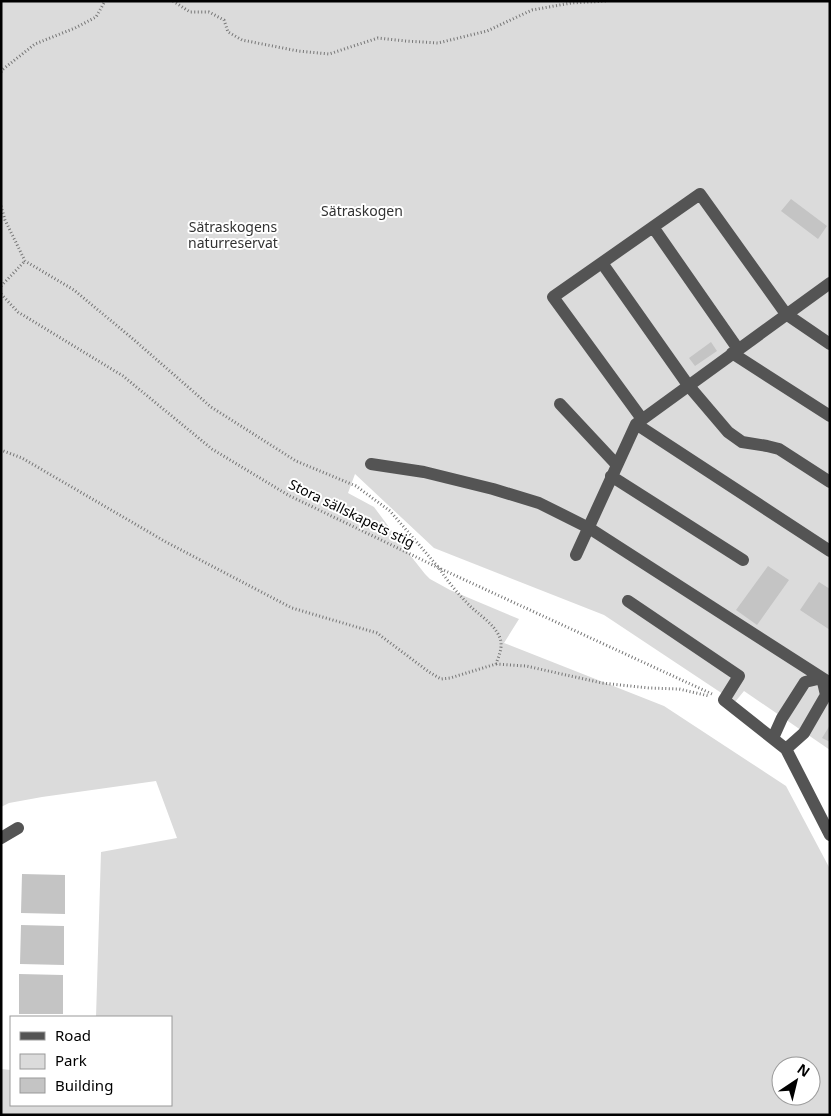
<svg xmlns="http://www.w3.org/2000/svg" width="831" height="1116" viewBox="0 0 831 1116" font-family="'Noto Sans',sans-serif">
  <rect width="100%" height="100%" fill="#fff"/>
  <path fill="#dbdbdb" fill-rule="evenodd" d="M 1,1 L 830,1 L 830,750 L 744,691 L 735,702 L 604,615 L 434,548 L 355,474 L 348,493 L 374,507 L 406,550 L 425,574 L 430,579 L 450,590 L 519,619 L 504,643 L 664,706 L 786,786 L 830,869 L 830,1115 L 1,1115 L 1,1069 L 11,1070 L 11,1105 L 171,1105 L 171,1017 L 96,1017 L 101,852 L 177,838 L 156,781 L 42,797 L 9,803 L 1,807 ZM 781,1066 L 811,1066 L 811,1096 L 781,1096 Z"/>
  <path fill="#c4c4c4" d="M 791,199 L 827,226 L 818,239 L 781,211 Z
    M 711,342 L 717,351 L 695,366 L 689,358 Z
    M 768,566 L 789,580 L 757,625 L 736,610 Z
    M 819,582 L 830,589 L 830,630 L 800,610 Z
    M 830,725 L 830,742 L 822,738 Z
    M 22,874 L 65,875 L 65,914 L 21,913 Z
    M 21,925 L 64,926 L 64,965 L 20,964 Z
    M 19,974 L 63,975 L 63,1014 L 19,1014 Z"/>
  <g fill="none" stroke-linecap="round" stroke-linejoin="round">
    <path stroke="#767676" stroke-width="3" stroke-dasharray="1 2.5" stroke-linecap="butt" d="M 173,1 L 190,12 L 209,12 L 224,20 L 228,32 L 242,40 L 298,51 L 329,54 L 378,38 L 406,41 L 438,43 L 487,31 L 532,10 L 571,3 L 607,1
      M 1,72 L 2,70 L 35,44 L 75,28 L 96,17 L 105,1
      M 1,206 L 5,220 L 25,261 L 74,290 L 133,339 L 211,407 L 296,461 L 356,486 L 390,511 L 439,568 C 448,582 459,595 471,607 C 481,616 495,625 500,638 C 503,648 499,655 496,664 L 450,678 L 441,679 L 429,672 L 377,633 L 292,608 L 166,542 L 22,458 L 1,450
      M 1,286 L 25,261
      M 1,294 L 18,312 L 123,376 L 212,449 L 288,495 L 439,568 L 712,694
      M 496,664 L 526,666 L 602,683 L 649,688 L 679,689 L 709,696"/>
    <path stroke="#545454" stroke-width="12" d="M 653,227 L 738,349
      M 602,263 L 688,385 L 728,432 L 742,442 L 767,446 L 779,449 L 830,482
      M 732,353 L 830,416
      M 560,404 L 616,464
      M 642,419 L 553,297 L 700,194 L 786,314 L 830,344
      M 636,424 L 830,551
      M 371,464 L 424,472 L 493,489 L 539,503 L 589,528 L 830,683
      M 611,476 L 743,560
      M 576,555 L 636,424 L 830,283
      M 628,601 L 739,676 L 724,700 L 786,749 L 830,835
      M 773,738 L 782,718 L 805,682 L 822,678 L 826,695 L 804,733 L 786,749
      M 1,838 L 18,828"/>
  </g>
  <g text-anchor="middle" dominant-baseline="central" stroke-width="4" stroke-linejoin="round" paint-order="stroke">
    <g font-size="14" fill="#323232" stroke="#fff">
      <text x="362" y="210">Sätraskogen</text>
      <text x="233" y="226">Sätraskogens<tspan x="233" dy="16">naturreservat</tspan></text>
    </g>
    <g font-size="14" fill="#000" stroke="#fff">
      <text transform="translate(352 513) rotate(26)">Stora sällskapets stig</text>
    </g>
  </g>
  <rect width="831" height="1116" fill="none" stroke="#000000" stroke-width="5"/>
  <rect x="10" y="1016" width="162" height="90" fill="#ffffff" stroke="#999999"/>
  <rect x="20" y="1032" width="25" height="8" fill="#545454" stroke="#999999"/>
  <text x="55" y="1041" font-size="15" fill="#000000">Road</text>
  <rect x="20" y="1054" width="25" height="15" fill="#dbdbdb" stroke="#999999"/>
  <text x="55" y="1066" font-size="15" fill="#000000">Park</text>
  <rect x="20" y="1078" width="25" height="15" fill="#c4c4c4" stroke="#999999"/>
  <text x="55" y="1091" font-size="15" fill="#000000">Building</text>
  <g transform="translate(796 1081) rotate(35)"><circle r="24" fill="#ffffff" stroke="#999999"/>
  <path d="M0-4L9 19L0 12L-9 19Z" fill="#000000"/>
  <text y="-8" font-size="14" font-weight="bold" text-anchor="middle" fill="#000000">N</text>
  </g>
</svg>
